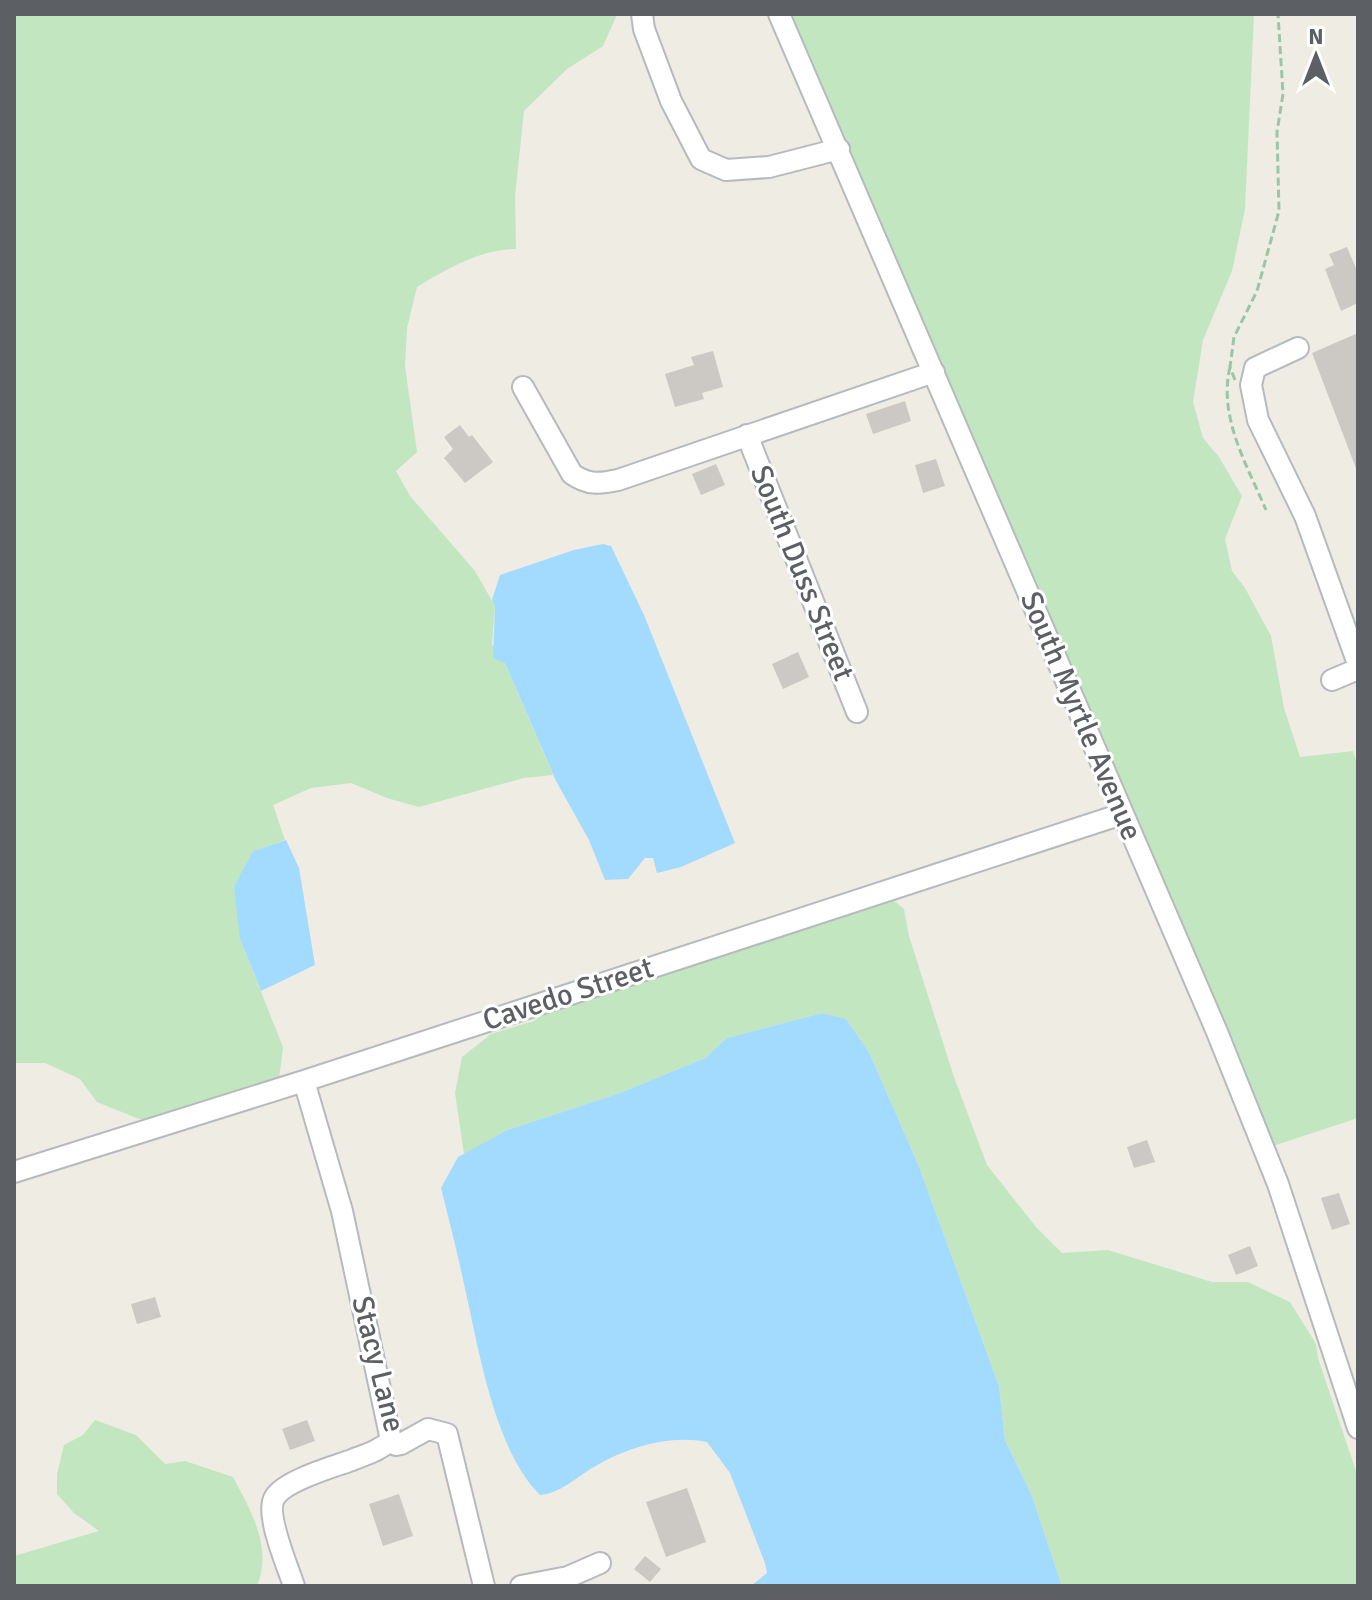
<svg xmlns="http://www.w3.org/2000/svg" width="1372" height="1600" viewBox="0 0 1372 1600" font-family="Signika,sans-serif">
  <rect width="100%" height="100%" fill="#efece4"/>
  <path fill="#c2e6c0" d="M 14,14 L 615,14 L 616,17 L 603,46 L 567,69 L 524,111 L 515,196 L 516,249 C 480,249 447,269 417,287 L 407,328 L 405,366 L 417,452 L 396,471 L 410,496 L 475,571 L 495,606 L 492,644 L 505,663 L 553,775 L 524,778 L 419,807 L 387,798 L 351,783 L 311,788 L 273,805 L 285,840 L 253,851 L 240,939 L 283,1047 L 279,1080 L 178,1122 L 139,1119 L 97,1102 L 80,1079 L 45,1063 L 14,1063 Z
    M 779,14 L 1254,14 L 1245,209 L 1232,271 L 1203,340 L 1193,402 L 1203,438 L 1219,457 L 1242,496 L 1225,539 L 1232,571 L 1245,588 L 1271,636 L 1284,708 L 1300,757 L 1353,751 L 1358,767 L 1358,1118 L 1264,1149 Z
    M 893,900 L 904,909 L 909,936 L 954,1077 L 987,1165 L 1036,1227 L 1062,1253 L 1108,1250 L 1212,1282 L 1248,1282 L 1290,1302 L 1316,1344 L 1318,1358 L 1358,1477 L 1358,1586 L 1062,1586 L 1032,1496 L 1005,1440 L 999,1386 L 918,1164 L 869,1052 L 846,1019 L 822,1013 L 727,1038 L 705,1058 L 620,1093 L 507,1130 L 464,1154 L 455,1093 L 462,1057 L 491,1034 L 534,1021 L 560,998 Z
    M 95,1420 L 136,1435 L 165,1464 L 185,1461 L 233,1477 C 251,1511 273,1548 257,1586 L 14,1586 L 14,1556 L 99,1531 L 74,1513 L 57,1494 L 57,1474 L 64,1445 L 83,1435 Z"/>
  <path fill="#a3dbff" d="M 603,544 L 611,546 L 644,615 L 735,843 L 681,867 L 657,873 L 653,858 L 645,858 L 628,879 L 605,880 L 589,840 L 556,781 L 505,663 L 493,658 L 495,606 L 492,600 L 500,575 L 574,550 Z
    M 286,840 L 299,868 L 315,965 L 261,991 L 240,939 L 234,887 L 253,851 Z
    M 822,1013 L 846,1019 L 869,1052 L 918,1164 L 999,1386 L 1005,1440 L 1032,1496 L 1062,1586 L 751,1586 L 767,1573 L 765,1563 L 730,1473 L 707,1442 C 670,1434 625,1448 594,1467 C 575,1478 561,1493 540,1495 C 494,1450 478,1345 464,1284 C 457,1251 449,1220 441,1188 L 458,1157 L 507,1130 L 620,1093 L 705,1058 L 727,1038 Z"/>
  <path fill="#ccc8c3" d="M 1347,247 L 1358,273 L 1358,303 L 1341,311 L 1325,269 L 1334,265 L 1329,254 Z
    M 1358,333 L 1358,471 L 1357,471 L 1312,353 Z
    M 713,351 L 723,387 L 702,393 L 704,399 L 675,407 L 665,374 L 694,365 L 691,357 Z
    M 905,401 L 911,421 L 873,434 L 866,414 Z
    M 460,425 L 469,437 L 472,435 L 493,462 L 465,483 L 444,458 L 453,449 L 444,437 Z
    M 936,459 L 945,486 L 923,493 L 915,465 Z
    M 716,464 L 725,485 L 701,495 L 692,474 Z
    M 798,652 L 809,677 L 783,689 L 772,664 Z
    M 1147,1140 L 1155,1162 L 1134,1168 L 1127,1147 Z
    M 1339,1193 L 1350,1224 L 1332,1230 L 1321,1198 Z
    M 1250,1246 L 1258,1266 L 1236,1275 L 1228,1255 Z
    M 155,1297 L 161,1317 L 137,1324 L 131,1304 Z
    M 307,1420 L 315,1441 L 290,1450 L 282,1429 Z
    M 687,1488 L 706,1542 L 666,1557 L 646,1502 Z
    M 399,1494 L 413,1536 L 383,1546 L 369,1504 Z
    M 645,1556 L 661,1569 L 650,1582 L 634,1569 Z"/>
  <g fill="none" stroke-linecap="round" stroke-linejoin="round">
    <defs>
      <path id="minor" d="M 642,14 L 644,29 L 671,101 L 701,159 L 726,170 L 769,167 L 839,149
        M 779,14 L 1217,1032 L 1278,1184 L 1358,1428
        M 1298,348 L 1255,368 L 1251,385 L 1258,420 L 1305,516 L 1358,664
        M 523,387 L 572,474 C 588,485 599,484 618,480 L 934,372
        M 747,435 L 857,712
        M 1332,680 L 1358,669
        M 304,1081 L 342,1211 L 391,1440 L 396,1445 L 401,1444 L 428,1429 L 447,1434 L 484,1586
        M 14,1172 L 304,1081 L 1122,814
        M 294,1586 C 288,1567 264,1513 275,1497 C 286,1480 333,1467 352,1460 C 367,1454 379,1451 391,1440
        M 521,1586 L 568,1577 L 600,1563"/>
    </defs>
    <use href="#minor" stroke="#b6babe" stroke-width="24"/>
    <path stroke="#99c7a5" stroke-width="3" stroke-dasharray="8 4" stroke-linecap="butt" d="M 1230,367 C 1218,417 1247,465 1266,510
      M 1235,380 L 1230,367 L 1234,337 L 1257,291 L 1279,211 L 1277,132 L 1283,94 L 1278,14"/>
    <use href="#minor" stroke="#fff" stroke-width="20"/>
  </g>
  <g text-anchor="middle" dominant-baseline="central" stroke-width="6" stroke-linejoin="round" paint-order="stroke">
    <g font-size="30" fill="#5c6065" stroke="#fff">
      <text transform="translate(802 573) rotate(68)">South Duss Street</text>
      <text transform="translate(1081 716) rotate(67)">South Myrtle Avenue</text>
      <text transform="translate(568 994) rotate(-18)">Cavedo Street</text>
      <text transform="translate(378 1364) rotate(76)">Stacy Lane</text>
    </g>
  </g>
  <rect width="1372" height="1600" fill="none" stroke="#5c6065" stroke-width="32"/>
  <g transform="translate(1316 56)" stroke="#ffffff" stroke-width="6" paint-order="stroke">
  <path d="M0-6L14 30L0 20L-14 30Z" fill="#5c6065"/>
  <text y="-12" font-size="22" font-weight="bold" text-anchor="middle" fill="#5c6065">N</text>
  </g>
</svg>
